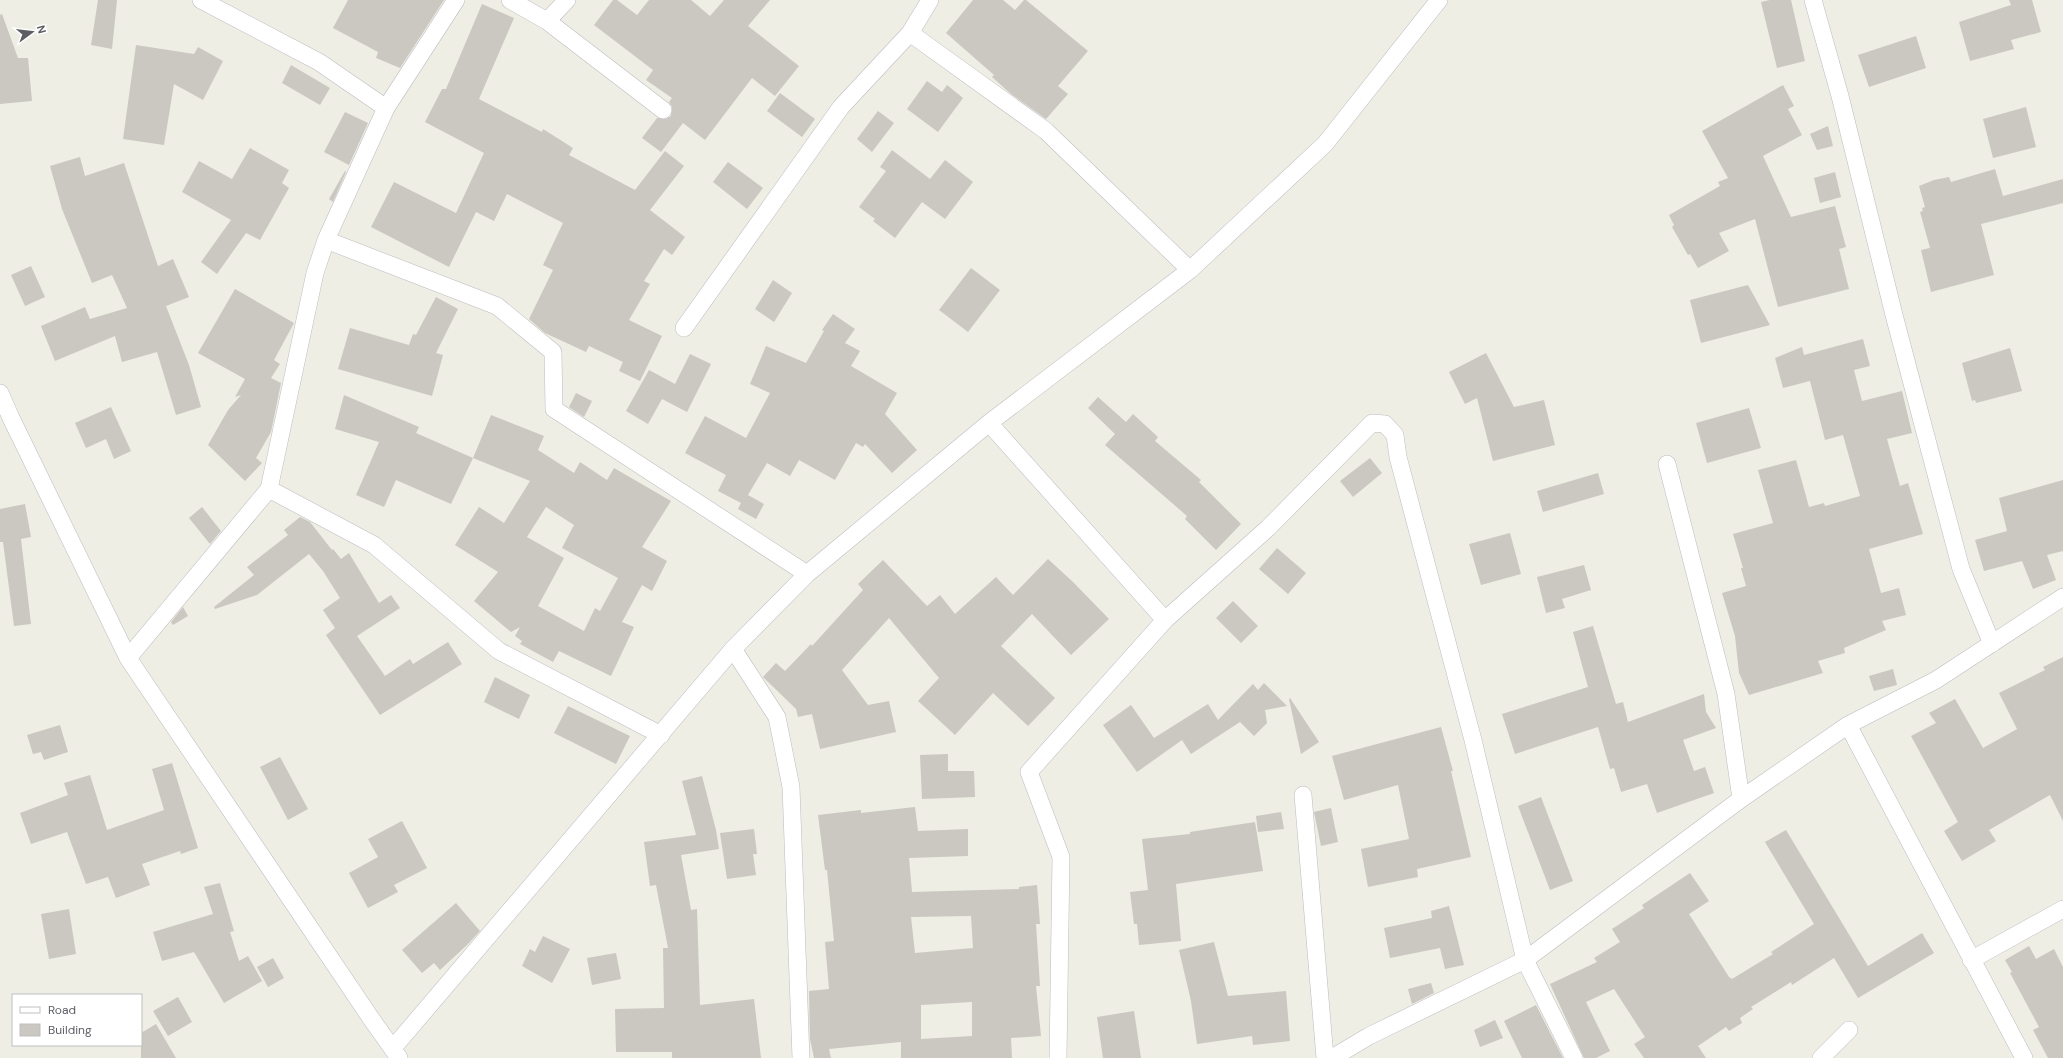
<svg xmlns="http://www.w3.org/2000/svg" width="2063" height="1058" viewBox="0 0 2063 1058" font-family="'DM Sans',sans-serif">
  <rect width="100%" height="100%" fill="#eeeee4"/>
  <path fill="#cac8c1" fill-rule="evenodd" d="M 98,0 L 117,0 L 112,49 L 91,45 Z
    M 348,0 L 444,0 L 400,68 L 376,58 L 378,52 L 333,28 Z
    M 613,0 L 617,0 L 637,15 L 649,0 L 691,0 L 710,16 L 724,0 L 770,0 L 748,26 L 799,66 L 775,96 L 752,78 L 705,140 L 683,123 L 661,152 L 642,138 L 657,118 L 666,119 L 671,116 L 672,107 L 669,102 L 672,98 L 646,80 L 653,70 L 594,25 Z
    M 973,0 L 1003,0 L 1015,10 L 1024,0 L 1026,0 L 1088,51 L 1058,86 L 1068,94 L 1046,119 L 1011,94 L 992,77 L 994,75 L 946,33 Z
    M 1770,0 L 1791,0 L 1805,61 L 1777,68 L 1761,2 Z
    M 2009,0 L 2032,0 L 2041,32 L 2011,40 L 2014,49 L 1970,61 L 1959,22 L 2011,5 Z
    M 482,4 L 514,18 L 479,99 L 542,132 L 543,129 L 573,148 L 569,155 L 635,190 L 665,151 L 684,166 L 650,210 L 685,237 L 672,255 L 664,249 L 644,281 L 650,284 L 629,320 L 662,336 L 640,381 L 619,371 L 623,362 L 589,346 L 586,352 L 545,333 L 529,319 L 553,270 L 543,265 L 563,223 L 507,194 L 494,221 L 476,212 L 449,267 L 371,227 L 394,182 L 456,213 L 484,153 L 425,122 L 442,89 L 446,89 Z
    M 2,14 L 18,58 L 28,58 L 32,101 L 0,104 L 0,15 Z
    M 1916,36 L 1926,68 L 1869,87 L 1858,55 Z
    M 136,45 L 194,54 L 198,47 L 223,61 L 203,100 L 174,84 L 164,145 L 123,139 Z
    M 291,65 L 330,88 L 320,105 L 282,83 Z
    M 927,81 L 942,92 L 947,85 L 963,98 L 938,132 L 907,109 Z
    M 1783,85 L 1794,106 L 1788,109 L 1802,135 L 1763,156 L 1791,217 L 1835,206 L 1846,247 L 1839,249 L 1849,289 L 1778,307 L 1755,219 L 1719,233 L 1729,251 L 1698,268 L 1690,254 L 1688,255 L 1672,227 L 1674,225 L 1669,215 L 1720,186 L 1718,182 L 1728,178 L 1702,131 Z
    M 780,93 L 815,119 L 802,137 L 767,111 Z
    M 2026,107 L 2036,147 L 1993,158 L 1983,119 Z
    M 878,111 L 894,123 L 872,152 L 857,139 Z
    M 345,112 L 368,123 L 349,165 L 324,152 Z
    M 1828,126 L 1833,146 L 1817,150 L 1810,134 Z
    M 250,148 L 289,170 L 282,183 L 289,188 L 260,240 L 246,233 L 217,274 L 201,262 L 231,220 L 182,192 L 199,161 L 232,179 Z
    M 892,150 L 930,179 L 945,160 L 973,182 L 945,219 L 922,202 L 895,238 L 873,221 L 875,219 L 859,207 L 886,171 L 880,167 Z
    M 80,157 L 85,176 L 124,163 L 158,266 L 173,259 L 189,297 L 166,306 L 189,365 L 201,407 L 176,415 L 157,352 L 122,362 L 115,336 L 55,361 L 41,326 L 85,307 L 90,319 L 127,308 L 112,275 L 92,283 L 62,209 L 50,166 Z
    M 728,162 L 763,188 L 747,209 L 713,182 Z
    M 1995,169 L 2003,196 L 2063,179 L 2063,203 L 1981,224 L 1994,275 L 1931,292 L 1921,250 L 1930,248 L 1920,212 L 1923,211 L 1922,208 L 1925,207 L 1919,186 L 1934,180 L 1949,177 L 1951,182 Z
    M 345,171 L 346,172 L 333,202 L 329,199 Z
    M 1835,172 L 1841,197 L 1820,203 L 1814,178 Z
    M 31,266 L 45,297 L 25,306 L 11,275 Z
    M 971,268 L 1000,290 L 968,332 L 939,310 Z
    M 773,280 L 792,293 L 774,322 L 755,309 Z
    M 1748,285 L 1770,325 L 1701,343 L 1690,300 Z
    M 235,289 L 294,323 L 274,360 L 280,364 L 271,378 L 281,383 L 271,432 L 256,458 L 262,463 L 245,481 L 208,445 L 228,410 L 241,395 L 235,397 L 245,379 L 198,353 Z
    M 436,297 L 458,309 L 436,353 L 443,355 L 432,396 L 338,369 L 350,328 L 409,345 L 413,334 L 416,335 Z
    M 833,314 L 855,329 L 845,343 L 860,351 L 851,366 L 897,393 L 885,414 L 917,450 L 892,473 L 865,444 L 863,447 L 856,443 L 835,480 L 799,460 L 790,476 L 767,463 L 748,495 L 764,504 L 756,519 L 738,509 L 741,503 L 718,491 L 726,475 L 685,453 L 705,416 L 746,438 L 770,393 L 750,384 L 766,346 L 806,363 L 824,331 L 822,330 Z
    M 1863,339 L 1870,366 L 1854,370 L 1862,401 L 1902,391 L 1912,433 L 1887,439 L 1900,486 L 1908,483 L 1923,534 L 1869,549 L 1881,593 L 1899,588 L 1906,615 L 1882,621 L 1886,630 L 1844,648 L 1845,653 L 1818,661 L 1823,673 L 1749,695 L 1739,673 L 1735,636 L 1722,593 L 1746,586 L 1741,568 L 1743,568 L 1733,534 L 1773,523 L 1758,470 L 1796,460 L 1809,507 L 1824,503 L 1825,506 L 1860,496 L 1843,435 L 1825,440 L 1810,381 L 1783,388 L 1775,358 L 1802,347 L 1804,355 Z
    M 2010,348 L 2022,391 L 1976,403 L 1975,400 L 1972,401 L 1962,363 Z
    M 1486,353 L 1514,407 L 1544,400 L 1555,445 L 1493,461 L 1477,398 L 1465,404 L 1449,372 Z
    M 690,354 L 711,364 L 687,412 L 662,399 L 648,424 L 626,411 L 649,370 L 675,384 Z
    M 576,393 L 592,401 L 584,417 L 569,407 Z
    M 344,395 L 419,427 L 416,433 L 473,458 L 451,504 L 396,480 L 384,507 L 356,495 L 379,442 L 335,429 Z
    M 1098,397 L 1126,422 L 1133,414 L 1158,437 L 1155,441 L 1201,480 L 1199,482 L 1241,524 L 1216,550 L 1185,519 L 1187,516 L 1105,445 L 1115,434 L 1088,408 Z
    M 111,407 L 131,451 L 114,459 L 106,439 L 86,448 L 75,423 Z
    M 1749,408 L 1761,448 L 1707,463 L 1696,423 Z
    M 491,415 L 544,436 L 538,450 L 574,473 L 580,462 L 607,480 L 614,468 L 671,501 L 642,547 L 667,561 L 652,591 L 642,585 L 622,622 L 634,627 L 611,676 L 559,651 L 553,662 L 520,644 L 522,641 L 515,636 L 520,627 L 511,632 L 474,601 L 498,572 L 455,545 L 479,507 L 504,523 L 530,481 L 473,458 ZM 546,507 L 574,525 L 562,548 L 618,578 L 600,611 L 595,608 L 584,631 L 538,606 L 564,558 L 527,537 Z
    M 1370,458 L 1382,473 L 1353,497 L 1340,481 Z
    M 1598,473 L 1604,494 L 1543,512 L 1537,491 Z
    M 2063,480 L 2063,551 L 2047,555 L 2056,580 L 2033,589 L 2022,561 L 1984,571 L 1975,540 L 2007,531 L 1999,498 Z
    M 25,504 L 31,537 L 21,539 L 31,624 L 14,626 L 3,542 L 0,542 L 0,509 Z
    M 202,507 L 221,531 L 210,544 L 189,518 Z
    M 300,517 L 310,522 L 332,550 L 333,549 L 341,559 L 349,553 L 379,603 L 391,595 L 400,608 L 357,636 L 385,676 L 410,659 L 413,664 L 448,642 L 462,664 L 380,715 L 326,635 L 335,628 L 323,610 L 340,598 L 323,571 L 309,554 L 257,595 L 215,609 L 214,607 L 254,575 L 247,567 L 288,535 L 284,530 Z
    M 1510,533 L 1521,574 L 1481,585 L 1469,544 Z
    M 1277,548 L 1306,573 L 1288,594 L 1259,569 Z
    M 1048,559 L 1073,582 L 1109,619 L 1071,655 L 1032,614 L 1001,646 L 1055,698 L 1028,726 L 993,693 L 955,735 L 918,701 L 939,678 L 889,618 L 842,670 L 868,705 L 889,701 L 896,732 L 820,749 L 812,714 L 798,717 L 796,709 L 763,677 L 776,663 L 785,671 L 811,644 L 812,646 L 863,590 L 858,584 L 883,560 L 927,606 L 940,595 L 955,614 L 996,577 L 1013,595 Z
    M 1584,565 L 1591,590 L 1562,599 L 1565,608 L 1546,613 L 1537,577 Z
    M 1233,601 L 1258,626 L 1241,643 L 1216,618 Z
    M 183,607 L 188,616 L 173,625 L 171,622 Z
    M 1593,626 L 1616,704 L 1623,702 L 1628,722 L 1704,694 L 1706,712 L 1716,728 L 1683,740 L 1694,771 L 1705,767 L 1714,793 L 1657,813 L 1647,784 L 1621,792 L 1614,768 L 1610,769 L 1598,727 L 1515,754 L 1502,714 L 1588,687 L 1573,632 Z
    M 2063,657 L 2063,821 L 2050,795 L 1989,830 L 1996,841 L 1962,861 L 1944,831 L 1958,822 L 1911,736 L 1936,723 L 1929,713 L 1955,699 L 1983,748 L 2017,729 L 1999,693 L 2045,670 L 2043,667 Z
    M 1893,669 L 1897,685 L 1874,691 L 1869,676 Z
    M 495,677 L 530,695 L 519,719 L 484,702 Z
    M 1264,683 L 1287,706 L 1265,710 L 1267,723 L 1254,736 L 1240,722 L 1191,754 L 1182,740 L 1137,772 L 1103,725 L 1131,705 L 1154,738 L 1208,704 L 1218,720 L 1253,684 L 1258,690 Z
    M 1290,698 L 1319,742 L 1301,754 L 1289,699 Z
    M 568,706 L 630,736 L 616,764 L 554,733 Z
    M 60,725 L 68,752 L 44,760 L 41,752 L 33,754 L 27,735 Z
    M 1441,727 L 1453,771 L 1451,771 L 1471,857 L 1417,869 L 1418,877 L 1368,887 L 1361,849 L 1409,839 L 1398,785 L 1344,800 L 1332,756 Z
    M 948,754 L 948,771 L 974,771 L 975,797 L 922,799 L 920,755 Z
    M 280,757 L 308,809 L 288,820 L 260,767 Z
    M 172,763 L 198,848 L 181,854 L 180,851 L 142,864 L 150,885 L 116,898 L 108,877 L 86,884 L 67,832 L 31,844 L 20,813 L 68,795 L 64,783 L 90,775 L 107,830 L 164,810 L 152,769 Z
    M 702,776 L 716,830 L 719,849 L 681,855 L 691,910 L 697,909 L 700,1005 L 754,999 L 761,1058 L 672,1058 L 672,1052 L 616,1052 L 615,1009 L 664,1008 L 663,948 L 668,948 L 656,885 L 650,886 L 644,842 L 696,835 L 682,781 Z
    M 1541,797 L 1573,881 L 1550,890 L 1518,806 Z
    M 915,807 L 918,831 L 968,829 L 968,856 L 909,858 L 912,892 L 1019,889 L 1019,887 L 1037,885 L 1040,924 L 1036,924 L 1040,986 L 1036,986 L 1041,1036 L 1011,1038 L 1012,1058 L 901,1058 L 901,1042 L 829,1049 L 831,1058 L 814,1058 L 810,1039 L 809,991 L 829,989 L 825,942 L 834,941 L 827,870 L 825,870 L 818,815 L 861,810 L 861,813 ZM 971,916 L 973,948 L 915,953 L 911,917 ZM 972,1002 L 972,1036 L 921,1039 L 921,1005 Z
    M 1331,808 L 1338,842 L 1321,846 L 1314,812 Z
    M 1281,812 L 1284,829 L 1258,832 L 1256,816 Z
    M 402,821 L 427,868 L 394,885 L 398,892 L 368,908 L 349,873 L 378,857 L 368,839 Z
    M 1255,822 L 1263,871 L 1176,884 L 1181,941 L 1139,945 L 1137,924 L 1134,924 L 1130,892 L 1148,890 L 1142,839 L 1190,834 L 1190,832 Z
    M 754,829 L 757,854 L 753,854 L 756,875 L 727,879 L 720,833 Z
    M 1786,830 L 1868,966 L 1922,933 L 1934,953 L 1858,998 L 1834,958 L 1792,985 L 1791,982 L 1751,1007 L 1753,1009 L 1740,1018 L 1742,1023 L 1729,1031 L 1726,1027 L 1698,1046 L 1706,1058 L 1644,1058 L 1634,1044 L 1645,1037 L 1614,989 L 1586,1002 L 1610,1051 L 1596,1058 L 1584,1058 L 1550,984 L 1597,962 L 1594,958 L 1620,942 L 1612,929 L 1644,908 L 1642,905 L 1690,873 L 1709,901 L 1689,914 L 1729,977 L 1732,979 L 1773,954 L 1771,952 L 1814,924 L 1765,842 Z
    M 220,883 L 234,931 L 230,932 L 239,961 L 248,956 L 262,981 L 224,1003 L 194,952 L 162,961 L 153,932 L 213,914 L 204,887 Z
    M 456,903 L 480,931 L 467,945 L 440,970 L 434,963 L 422,973 L 402,950 Z
    M 1449,906 L 1464,965 L 1445,969 L 1440,948 L 1390,958 L 1384,928 L 1432,918 L 1431,911 Z
    M 69,909 L 76,954 L 49,959 L 41,914 Z
    M 543,936 L 570,949 L 552,983 L 522,966 L 530,949 L 535,952 Z
    M 1214,942 L 1228,996 L 1286,991 L 1290,1041 L 1253,1045 L 1252,1036 L 1197,1044 L 1191,1001 L 1179,950 Z
    M 2029,946 L 2036,959 L 2054,949 L 2063,967 L 2063,1058 L 2048,1058 L 2033,1030 L 2039,1027 L 2010,973 L 2012,972 L 2005,960 Z
    M 616,953 L 621,979 L 592,985 L 587,958 Z
    M 273,958 L 284,978 L 268,987 L 257,967 Z
    M 1431,983 L 1434,993 L 1412,1004 L 1408,989 Z
    M 178,997 L 192,1022 L 168,1036 L 153,1011 Z
    M 1536,1005 L 1563,1058 L 1522,1058 L 1504,1021 Z
    M 1134,1011 L 1141,1058 L 1103,1058 L 1097,1017 Z
    M 1495,1020 L 1503,1038 L 1480,1047 L 1474,1030 Z
    M 156,1024 L 176,1058 L 141,1058 L 141,1033 Z"/>
  <g fill="none" stroke-linecap="round" stroke-linejoin="round">
    <defs>
      <path id="minor" d="M 201,0 L 319,62 L 386,108
        M 510,0 L 547,21 L 663,110
        M 1813,0 L 1840,96 L 1894,315 L 1961,569 L 1992,644
        M 547,21 L 567,0
        M 910,33 L 1046,131 L 1190,270
        M 326,240 L 497,306 L 553,352 L 554,409 L 807,574
        M 684,328 L 841,107 L 910,33 L 930,0
        M 0,393 L 11,418 L 128,658 L 370,1017 L 399,1058
        M 989,423 L 1165,620
        M 1667,464 L 1726,694 L 1741,799
        M 269,489 L 374,545 L 499,651 L 661,735
        M 733,649 L 777,717 L 791,787 L 801,1058
        M 128,658 L 269,489 L 315,273 L 326,240 L 386,108 L 456,0
        M 1848,725 L 2024,1058
        M 1303,795 L 1325,1058
        M 1971,960 L 2063,909
        M 393,1048 L 733,649 L 807,574 L 989,423 L 1190,270 L 1325,144 L 1439,0
        M 1058,1058 L 1061,857 L 1029,772 L 1165,620 L 1268,528 L 1372,423 L 1385,424 L 1395,435 L 1398,457 L 1473,740 L 1525,960 L 1574,1058
        M 1332,1058 L 1369,1036 L 1525,960 L 1741,799 L 1848,725 L 1936,680 L 2063,597
        M 1821,1058 L 1849,1030"/>
    </defs>
    <use href="#minor" stroke="#bcbcc2" stroke-width="18"/>
    <use href="#minor" stroke="#fff" stroke-width="17"/>
  </g>
  <rect x="12" y="994" width="130" height="52" fill="#ffffff" stroke="#bebfc1"/>
  <rect x="20" y="1007" width="20" height="6" fill="#ffffff" stroke="#bebfc1"/>
  <text x="48" y="1014" font-size="12" fill="#5c5e64">Road</text>
  <rect x="20" y="1024" width="20" height="12" fill="#cac8c1" stroke="#bebfc1"/>
  <text x="48" y="1034" font-size="12" fill="#5c5e64">Building</text>
  <g transform="translate(32 32) rotate(75)" stroke="#ffffff" stroke-width="3" paint-order="stroke">
  <path d="M0-3L7 15L0 10L-7 15Z" fill="#5c5e64"/>
  <text y="-6" font-size="11" font-weight="bold" text-anchor="middle" fill="#5c5e64">N</text>
  </g>
</svg>
